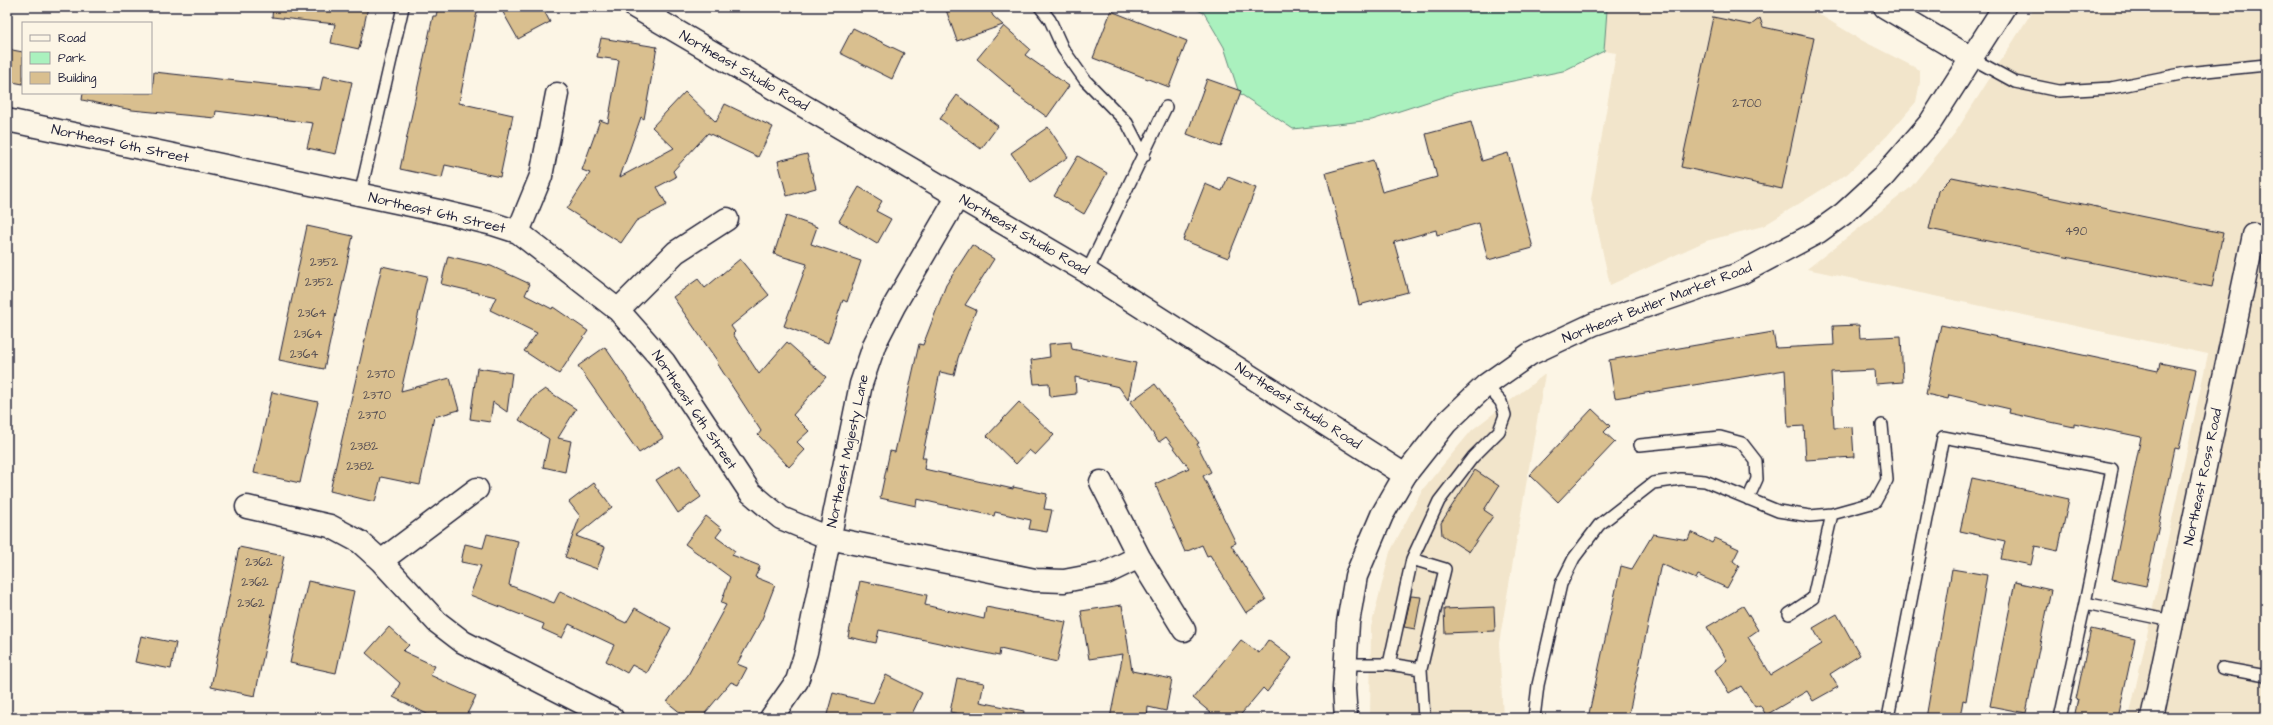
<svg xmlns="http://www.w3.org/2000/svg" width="2273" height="725" viewBox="0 0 2273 725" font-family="'Architects Daughter',sans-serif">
  <rect width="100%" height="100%" fill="#fcf5e5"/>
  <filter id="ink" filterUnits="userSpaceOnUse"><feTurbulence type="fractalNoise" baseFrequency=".025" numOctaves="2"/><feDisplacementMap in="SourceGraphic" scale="8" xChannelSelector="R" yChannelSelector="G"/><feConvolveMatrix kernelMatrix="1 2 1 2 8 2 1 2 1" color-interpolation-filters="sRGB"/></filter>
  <g filter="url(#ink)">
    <path fill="#f2e5cb" d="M 1337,7 L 1807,7 L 1863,41 L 1920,70 L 1920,82 L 1916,102 L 1887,136 L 1847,174 L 1763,226 L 1706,241 L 1610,285 L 1591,199 L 1616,53 Z
      M 2035,7 L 2266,7 L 2266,718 L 2129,718 L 2208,354 L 1807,269 L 1910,188 L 1955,133 Z
      M 1545,374 L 1499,643 L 1503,718 L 1370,718 L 1371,627 L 1390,552 L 1423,489 L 1472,430 Z"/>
    <path fill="#aaf1be" stroke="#668a7c" d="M 1191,7 L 1606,7 L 1607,10 L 1604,51 L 1563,71 L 1458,92 L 1372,120 L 1293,129 L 1239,93 L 1224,47 L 1204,13 Z"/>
    <path fill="#d9bf8f" stroke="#22223b" d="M 273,7 L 368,7 L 359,49 L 331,43 L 335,24 L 272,17 Z
      M 438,7 L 478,7 L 459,103 L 513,115 L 500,177 L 445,165 L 442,178 L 400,169 L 433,16 L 436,16 Z
      M 500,7 L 542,7 L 550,22 L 518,39 Z
      M 945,7 L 989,7 L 993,16 L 1003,25 L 957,41 Z
      M 1111,11 L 1187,41 L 1169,87 L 1093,58 Z
      M 1713,17 L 1751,25 L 1760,18 L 1763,27 L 1814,38 L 1782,189 L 1681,167 Z
      M 1004,26 L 1030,49 L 1025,55 L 1069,86 L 1047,117 L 1014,93 L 1015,91 L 977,59 Z
      M 853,28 L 904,53 L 892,79 L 840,53 Z
      M 601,38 L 657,47 L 644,119 L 641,117 L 620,177 L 674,148 L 652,127 L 685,92 L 716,122 L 725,104 L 773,127 L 758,157 L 708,133 L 673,171 L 676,177 L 657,187 L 667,205 L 636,221 L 621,243 L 567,209 L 590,173 L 582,170 L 600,120 L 608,123 L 619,60 L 597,57 Z
      M 7,49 L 23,52 L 23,84 L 7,81 Z
      M 154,72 L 320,90 L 323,76 L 352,82 L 336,154 L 307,148 L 313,123 L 216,111 L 215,118 L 132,110 L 82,100 L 83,93 L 152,93 Z
      M 1207,79 L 1241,91 L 1221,147 L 1187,134 Z
      M 957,95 L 998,126 L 981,149 L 940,119 Z
      M 1471,122 L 1482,161 L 1508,153 L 1533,248 L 1488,260 L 1479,223 L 1437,235 L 1436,230 L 1394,242 L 1408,292 L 1359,305 L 1326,173 L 1373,160 L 1382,192 L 1437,177 L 1426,134 Z
      M 1048,127 L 1068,157 L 1031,182 L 1011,153 Z
      M 807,154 L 816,188 L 787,196 L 778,161 Z
      M 1078,156 L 1107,173 L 1084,214 L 1054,196 Z
      M 1228,177 L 1256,188 L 1228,258 L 1183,240 L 1205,184 L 1222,191 Z
      M 1952,177 L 2223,233 L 2212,287 L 1929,229 L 1938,191 Z
      M 859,187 L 882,201 L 876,211 L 891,219 L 877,244 L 839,221 Z
      M 786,216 L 817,227 L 811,244 L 861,261 L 847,302 L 843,300 L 828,343 L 784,326 L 807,264 L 774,254 Z
      M 307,226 L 353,236 L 324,369 L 279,360 Z
      M 972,245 L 994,259 L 965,305 L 976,310 L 958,358 L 954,375 L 940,372 L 922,458 L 926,458 L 924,469 L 1013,489 L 1013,487 L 1047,494 L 1044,509 L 1052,510 L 1047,532 L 1029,529 L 1031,520 L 995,512 L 994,516 L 917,499 L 916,506 L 880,498 L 890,451 L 895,452 L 919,344 L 923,345 L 946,285 Z
      M 448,256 L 491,266 L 530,284 L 525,295 L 552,309 L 553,307 L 588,331 L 559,374 L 524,351 L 537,333 L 490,310 L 496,297 L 441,284 Z
      M 740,259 L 769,295 L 731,326 L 735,332 L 733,334 L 759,374 L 787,342 L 826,377 L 793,415 L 809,431 L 797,442 L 805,450 L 789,467 L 758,435 L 761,431 L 717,363 L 718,362 L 673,297 L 698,279 L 705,288 Z
      M 382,266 L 427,276 L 401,391 L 450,378 L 459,410 L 434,417 L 420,485 L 381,477 L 375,502 L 330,491 Z
      M 1859,325 L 1860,338 L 1901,336 L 1903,382 L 1875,384 L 1874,370 L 1831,372 L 1834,428 L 1852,427 L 1854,457 L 1806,460 L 1804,426 L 1788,427 L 1785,370 L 1615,398 L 1609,360 L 1773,332 L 1776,348 L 1834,345 L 1833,326 Z
      M 1941,325 L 2158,371 L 2160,363 L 2196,370 L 2179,449 L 2175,448 L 2146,586 L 2112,579 L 2141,437 L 2074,423 L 2074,427 L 2032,418 L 2009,413 L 2010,409 L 1949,395 L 1948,399 L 1926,394 Z
      M 1071,342 L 1072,349 L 1136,363 L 1128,400 L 1119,387 L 1075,377 L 1076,394 L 1050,397 L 1049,383 L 1034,384 L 1031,360 L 1050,357 L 1049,344 Z
      M 605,347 L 633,388 L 663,438 L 639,453 L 578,366 Z
      M 477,368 L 512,373 L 507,412 L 493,402 L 490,422 L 470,419 Z
      M 1155,384 L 1199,443 L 1197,444 L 1211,472 L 1203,476 L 1236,543 L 1231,545 L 1266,600 L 1246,613 L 1210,555 L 1207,556 L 1202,545 L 1185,552 L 1155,484 L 1189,468 L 1166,437 L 1159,442 L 1130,402 Z
      M 545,389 L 576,409 L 558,438 L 571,441 L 565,472 L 543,467 L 549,439 L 519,420 L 534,397 Z
      M 272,392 L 318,402 L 300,483 L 254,473 Z
      M 1019,402 L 1054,435 L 1035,455 L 1029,450 L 1016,464 L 987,436 Z
      M 1592,409 L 1610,426 L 1604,432 L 1615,442 L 1558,502 L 1530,475 Z
      M 680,465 L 701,497 L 678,513 L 656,480 Z
      M 1475,470 L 1499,486 L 1484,510 L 1493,516 L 1469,552 L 1442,535 L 1441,523 Z
      M 1972,478 L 2069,499 L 2058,551 L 2035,546 L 2031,565 L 2001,559 L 2005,541 L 1960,531 Z
      M 594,483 L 612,507 L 576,536 L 605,547 L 597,569 L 565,557 L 580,516 L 569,502 Z
      M 706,516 L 722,529 L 716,537 L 735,551 L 732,555 L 760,566 L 755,577 L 775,585 L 762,619 L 737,664 L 747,668 L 738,685 L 731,682 L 701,718 L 687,718 L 667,702 L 688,675 L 726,605 L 721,603 L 730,577 L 685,544 Z
      M 1691,532 L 1712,543 L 1715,538 L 1739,549 L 1733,561 L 1739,566 L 1727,588 L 1698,575 L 1696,579 L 1661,564 L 1628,718 L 1588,718 L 1621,566 L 1632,569 L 1653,534 L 1688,540 Z
      M 487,534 L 518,541 L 509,585 L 554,603 L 560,591 L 626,623 L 635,608 L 671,628 L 647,673 L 632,665 L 627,673 L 606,661 L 614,645 L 569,624 L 562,638 L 542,629 L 544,624 L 470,595 L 481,566 L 461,562 L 465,544 L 483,548 Z
      M 239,547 L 284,556 L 255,696 L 211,687 Z
      M 1952,569 L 1987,575 L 1966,701 L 1963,700 L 1960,718 L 1926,718 Z
      M 308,581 L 354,591 L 336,673 L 290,663 Z
      M 860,581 L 927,595 L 925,605 L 984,619 L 986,607 L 1066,622 L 1057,662 L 1000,649 L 999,656 L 879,630 L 876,643 L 848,637 Z
      M 2015,582 L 2051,590 L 2026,713 L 1990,706 Z
      M 1411,596 L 1421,597 L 1415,629 L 1404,627 Z
      M 1122,605 L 1132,671 L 1172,679 L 1166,711 L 1148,707 L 1147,718 L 1110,718 L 1123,654 L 1089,659 L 1081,611 Z
      M 1743,606 L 1758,630 L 1748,637 L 1771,675 L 1822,644 L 1813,628 L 1837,614 L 1860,655 L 1830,674 L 1838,687 L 1813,701 L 1807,691 L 1766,715 L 1760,705 L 1755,707 L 1741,686 L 1729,693 L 1715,670 L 1727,660 L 1707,627 Z
      M 1494,607 L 1495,631 L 1445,633 L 1444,609 Z
      M 389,627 L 409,645 L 403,651 L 435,666 L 430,675 L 476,696 L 465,718 L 435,718 L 393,697 L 400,683 L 366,653 Z
      M 2091,629 L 2135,639 L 2118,718 L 2074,718 L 2078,699 L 2076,699 Z
      M 141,636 L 176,643 L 171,669 L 135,662 Z
      M 1241,640 L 1259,653 L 1268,640 L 1292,658 L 1267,692 L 1263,688 L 1238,718 L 1217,718 L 1193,698 Z
      M 886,675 L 922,693 L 910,718 L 826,718 L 833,693 L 873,703 Z
      M 957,678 L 984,683 L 980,702 L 1024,711 L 1023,718 L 979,718 L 950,712 Z"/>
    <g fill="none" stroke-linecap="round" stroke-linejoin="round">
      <defs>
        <path id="service" d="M 1040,7 L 1050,20 L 1063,49 L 1085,80 L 1127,123 L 1144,156
          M 1971,58 L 2015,82 L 2059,91 L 2111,88 L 2186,73 L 2266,65
          M 360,195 L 403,7
          M 1087,272 L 1166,107
          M 1640,445 L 1720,437 L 1742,443 L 1756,461 L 1757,479 L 1748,499
          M 1412,559 L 1439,501 L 1473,457 L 1499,431 L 1505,415 L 1501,402 L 1486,385
          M 1789,614 L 1813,598 L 1832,514
          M 1346,664 L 1389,664 L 1421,669
          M 1389,664 L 1412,559 L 1445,569 L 1421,669 L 1424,718
          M 2222,668 L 2266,676
          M 1534,718 L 1538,685 L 1561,584 L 1574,558 L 1599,525 L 1653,483 L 1681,479 L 1705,481 L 1778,511 L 1810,516 L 1832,514 L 1875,502 L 1887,480 L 1882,425
          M 1888,718 L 1943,437 L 2112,469 L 2085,603
          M 2060,718 L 2085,603 L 2172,621"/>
        <path id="minor" d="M 7,120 L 439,211 L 493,224 L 518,232 L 618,310 L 664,362 L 750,492 L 781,518 L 829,538 L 1035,580 L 1064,581 L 1106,573 L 1139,557
          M 518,232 L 541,176 L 557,94
          M 618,310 L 676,252 L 727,219
          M 1101,482 L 1139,557 L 1184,630
          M 247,507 L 330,526 L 360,542 L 381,561 L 437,622 L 463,642 L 612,718
          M 381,561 L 477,489
          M 771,718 L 797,681 L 806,652 L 861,384 L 875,343 L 894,306 L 958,196
          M 2152,718 L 2254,235"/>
        <path id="tertiary" d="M 635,7 L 1087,272 L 1405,475
          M 1885,7 L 1971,58"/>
        <path id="secondary" d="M 1346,718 L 1344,689 L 1348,623 L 1356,576 L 1382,515 L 1405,475 L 1446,423 L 1486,385 L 1530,354 L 1594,324 L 1739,274 L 1818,232 L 1843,214 L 1883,177 L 1930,123 L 2004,7"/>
      </defs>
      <use href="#service" stroke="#22223b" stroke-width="14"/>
      <use href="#minor" stroke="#22223b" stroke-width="25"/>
      <use href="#tertiary" stroke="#22223b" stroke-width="25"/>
      <use href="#secondary" stroke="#22223b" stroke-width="25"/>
      <use href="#service" stroke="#fcf5e5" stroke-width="11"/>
      <use href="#minor" stroke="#fcf5e5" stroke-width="22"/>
      <use href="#tertiary" stroke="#fcf5e5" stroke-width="22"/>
      <use href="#secondary" stroke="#fcf5e5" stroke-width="22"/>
    </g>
  </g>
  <g text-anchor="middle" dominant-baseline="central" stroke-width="3" stroke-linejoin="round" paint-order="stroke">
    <g font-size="12" fill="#504950">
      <text x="1747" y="103">2700</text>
      <text x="2076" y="231">490</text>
      <text x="324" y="262">2352</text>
      <text x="319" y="282">2352</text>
      <text x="312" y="313">2364</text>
      <text x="308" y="334">2364</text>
      <text x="304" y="354">2364</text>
      <text x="381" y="374">2370</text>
      <text x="377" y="395">2370</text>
      <text x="372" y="415">2370</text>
      <text x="364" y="446">2382</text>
      <text x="360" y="466">2382</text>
      <text x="259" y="562">2362</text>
      <text x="255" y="582">2362</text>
      <text x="251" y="603">2362</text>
    </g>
    <g font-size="14" fill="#22223b" stroke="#fcf5e5">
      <text transform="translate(744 71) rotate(30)">Northeast Studio Road</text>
      <text transform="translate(120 144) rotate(12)">Northeast 6th Street</text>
      <text transform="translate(437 213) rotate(13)">Northeast 6th Street</text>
      <text transform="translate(1024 235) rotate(30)">Northeast Studio Road</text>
      <text transform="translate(1657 303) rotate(-21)">Northeast Butler Market Road</text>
      <text transform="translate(1298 406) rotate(33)">Northeast Studio Road</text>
      <text transform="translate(694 410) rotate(56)">Northeast 6th Street</text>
      <text transform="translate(848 451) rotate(-78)">Northeast Majesty Lane</text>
      <text transform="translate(2203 477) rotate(-78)">Northeast Ross Road</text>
    </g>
  </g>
  <rect width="2273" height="725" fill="none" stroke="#fcf5e5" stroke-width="24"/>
  <rect x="12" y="12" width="2249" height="701" fill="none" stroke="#22223b" stroke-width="1.5" filter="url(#ink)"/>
  <rect x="22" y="22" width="130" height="72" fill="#fcf5e5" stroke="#a5a1a1"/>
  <rect x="30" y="35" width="20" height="6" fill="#fcf5e5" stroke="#a5a1a1"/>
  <text x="58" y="42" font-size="12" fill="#22223b">Road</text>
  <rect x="30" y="52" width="20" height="12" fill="#aaf1be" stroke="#a5a1a1"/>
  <text x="58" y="62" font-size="12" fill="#22223b">Park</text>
  <rect x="30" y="72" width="20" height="12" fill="#d9bf8f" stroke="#a5a1a1"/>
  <text x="58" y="82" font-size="12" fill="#22223b">Building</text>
</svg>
